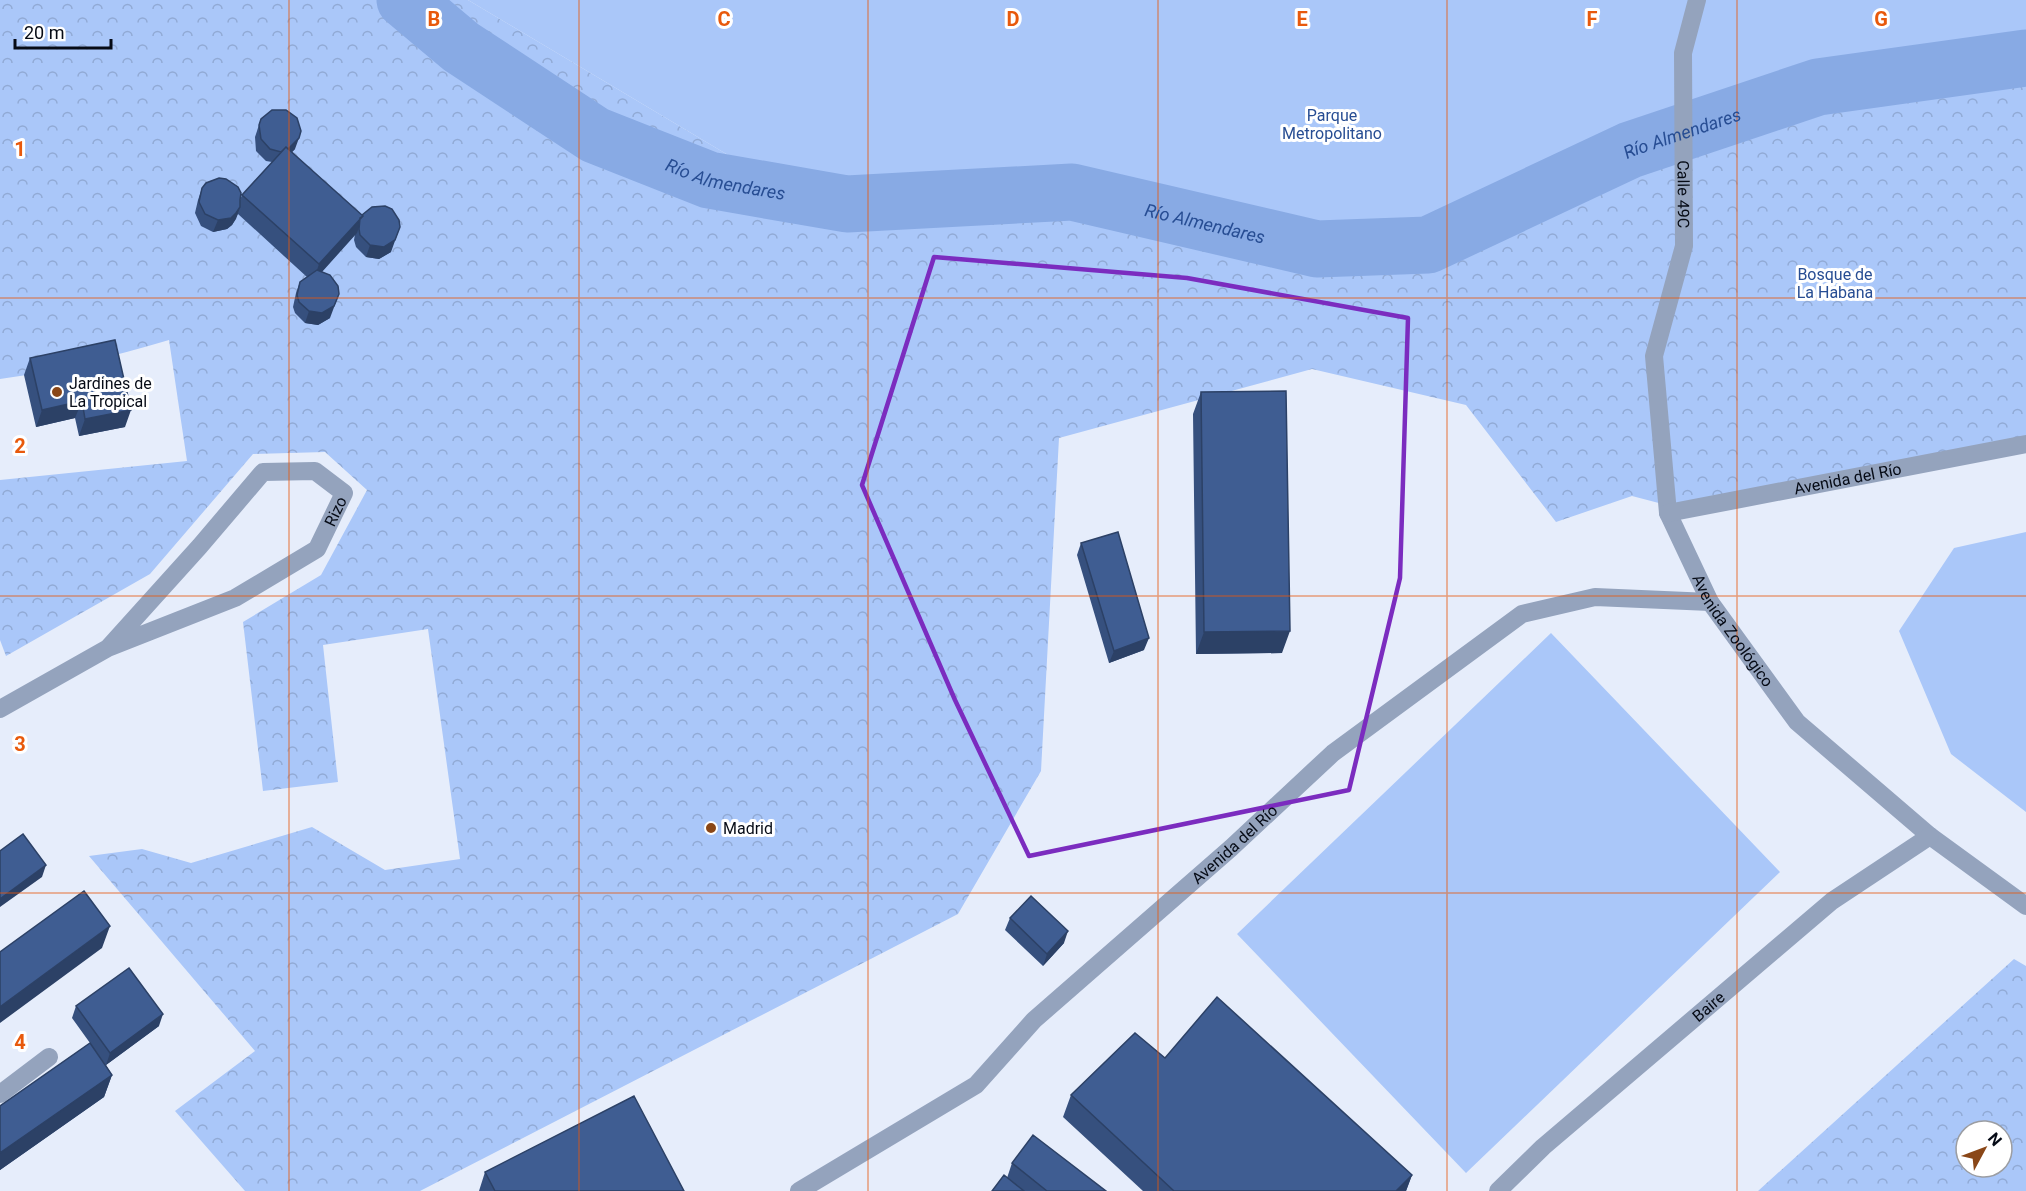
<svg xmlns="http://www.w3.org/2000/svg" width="2026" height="1191" viewBox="0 0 2026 1191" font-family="Roboto,sans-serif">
  <defs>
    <pattern id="forest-crowns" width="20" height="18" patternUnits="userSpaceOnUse" patternTransform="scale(1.5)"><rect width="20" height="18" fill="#aac7f9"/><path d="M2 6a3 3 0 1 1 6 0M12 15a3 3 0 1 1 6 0" fill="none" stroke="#91aad5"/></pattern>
  </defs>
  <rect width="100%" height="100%" fill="#e6edfb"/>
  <path fill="url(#forest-crowns)" fill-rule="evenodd" d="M 0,0 L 468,0 L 775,183 L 1072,192 L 1317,249 L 1630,150 L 1818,87 L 2026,58 L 2026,441 L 1674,507 L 1632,496 L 1556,522 L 1466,405 L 1312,369 L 1059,438 L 1041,771 L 958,914 L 420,1191 L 245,1191 L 175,1111 L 255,1051 L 89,856 L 142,849 L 191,863 L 312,827 L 385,870 L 460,859 L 428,629 L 323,645 L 338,782 L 263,791 L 243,622 L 321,575 L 367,490 L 325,452 L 253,454 L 150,574 L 6,656 L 0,640 L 0,480 L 187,461 L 169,340 C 114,356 58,371 0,379 Z
    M 2014,959 L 2026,966 L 2026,1191 L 1758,1191 ZM 1966,1131 L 2002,1131 L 2002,1167 L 1966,1167 Z"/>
  <path fill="#aac7f9" d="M 468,0 L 2026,0 L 2026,57 L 1818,87 L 1630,150 L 1428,245 L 1317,249 L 1072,192 L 775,183 Z
    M 2026,532 L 2026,812 L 1951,754 L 1899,631 L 1954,548 Z
    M 1551,633 L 1780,872 L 1466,1173 L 1237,934 Z"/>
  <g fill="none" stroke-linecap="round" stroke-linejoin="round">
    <path stroke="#88aae4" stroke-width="57" id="s1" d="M 405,0 L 461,47 L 595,135 L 709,180 L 847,204 L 1072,192 L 1317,249 L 1428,245 L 1630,150 L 1818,87 L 2026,58"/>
    <g stroke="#94a3bd" stroke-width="18">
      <path id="s2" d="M 1697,0 L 1683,53 L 1684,246 L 1654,356 L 1668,513 L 1710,602 L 1797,722 L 1930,836 L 2026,906"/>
      <path id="s3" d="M 1668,513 L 2026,444"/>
      <path id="s4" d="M 0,709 L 108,648 L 235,598 L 317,549 L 344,493 L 315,471 L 263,472 L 200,546 L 108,648"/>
      <path d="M 0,1094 L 49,1057"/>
      <path id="s5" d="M 799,1191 L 976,1085 L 1034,1020 L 1231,848 L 1333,753 L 1522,614 L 1595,597 L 1710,602"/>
      <path id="s6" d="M 1498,1191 L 1543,1147 L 1832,901 L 1930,836"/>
    </g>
  </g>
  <path fill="#36507e" d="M 261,119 L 295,149 L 292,152 L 391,252 L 379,259 L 366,257 L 356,247 L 354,240 L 355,234 L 322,271 L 330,318 L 318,325 L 305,323 L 295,313 L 293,307 L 296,293 L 300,282 L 307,277 L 238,214 L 232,225 L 227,229 L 213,232 L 201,226 L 195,213 L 198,200 L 202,188 L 240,200 L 242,195 L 272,162 L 266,161 L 256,151 L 255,137 Z
    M 30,358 L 125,427 L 79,436 L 75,418 L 36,427 L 24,375 Z
    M 1201,392 L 1282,653 L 1196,654 L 1193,414 Z
    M 1081,543 L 1144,650 L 1109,663 L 1077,555 Z
    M 1010,918 L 1064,943 L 1043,966 L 1005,930 Z
    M 76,1006 L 159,1026 L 106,1065 L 112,1075 L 104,1097 L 0,1170 L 0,1106 L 90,1043 L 72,1018 Z
    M 1165,1058 L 1412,1175 L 1406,1191 L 1143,1191 L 1063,1117 L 1071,1095 Z
    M 1012,1163 L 1106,1191 L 992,1191 L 1007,1178 Z
    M 485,1172 L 684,1191 L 479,1191 Z"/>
  <path fill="#2c4166" d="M 299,138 L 295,149 L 280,164 L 284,152 Z
    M 240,207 L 236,219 L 232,225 L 227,229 L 213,232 L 218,220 Z
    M 363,216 L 357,233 L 313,282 L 319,264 Z
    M 400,227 L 391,252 L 379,259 L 366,257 L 370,245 Z
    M 339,294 L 330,318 L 318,325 L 305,323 L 309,311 Z
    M 82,401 L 75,418 L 36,427 L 42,410 Z
    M 131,410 L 125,427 L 79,436 L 85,419 Z
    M 1290,631 L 1282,653 L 1196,654 L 1204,632 Z
    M 1149,638 L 1144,650 L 1109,663 L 1114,651 Z
    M 46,865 L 42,877 L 0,907 L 0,899 Z
    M 110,926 L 102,948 L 0,1023 L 0,1007 Z
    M 1068,931 L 1064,943 L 1043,966 L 1047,954 Z
    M 163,1014 L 159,1026 L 106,1065 L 110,1053 Z
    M 112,1075 L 104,1097 L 0,1170 L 0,1153 Z
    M 1412,1175 L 1406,1191 L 1396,1191 Z"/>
  <path fill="#3f5d92" stroke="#2c4166" stroke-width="1.5" d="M 272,110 L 286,110 L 297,118 L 301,131 L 299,138 L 288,149 L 286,147 L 281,152 L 270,149 L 261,139 L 259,125 L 261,119 Z
    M 286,147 L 363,216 L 319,264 L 242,195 Z
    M 219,178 L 226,179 L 238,187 L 241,193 L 240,200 L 240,207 L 236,213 L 231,218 L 218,220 L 205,214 L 199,202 L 202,188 L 206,183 Z
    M 385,206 L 392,209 L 399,220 L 400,227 L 395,240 L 384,247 L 370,245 L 360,235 L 359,229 L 360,218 L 363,216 L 362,215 L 372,207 Z
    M 317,270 L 330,275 L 338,286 L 339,294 L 334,306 L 322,313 L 309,311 L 299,302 L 297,295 L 300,282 Z
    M 115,340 L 131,410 L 85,419 L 82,401 L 42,410 L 30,358 Z
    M 1286,391 L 1290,631 L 1204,632 L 1201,392 Z
    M 1118,532 L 1149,638 L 1114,651 L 1081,543 Z
    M 23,834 L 46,865 L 0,899 L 0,851 Z
    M 84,891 L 110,926 L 0,1007 L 0,952 Z
    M 1031,896 L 1068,931 L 1047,954 L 1010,918 Z
    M 129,968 L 163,1014 L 110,1053 L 76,1006 Z
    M 1217,997 L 1412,1175 L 1396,1191 L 1174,1191 L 1071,1095 L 1135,1033 L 1165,1058 Z
    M 90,1043 L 112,1075 L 0,1153 L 0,1106 Z
    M 634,1096 L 684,1191 L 495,1191 L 485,1172 Z
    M 1033,1135 L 1106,1191 L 1047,1191 L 1012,1163 Z
    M 1004,1175 L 1024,1191 L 992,1191 Z"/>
  <path fill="none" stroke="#7b2cbf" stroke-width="4.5" stroke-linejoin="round" d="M 934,257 L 1187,278 L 1408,318 L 1400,578 L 1349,790 L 1029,856 L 955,700 L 862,485 Z"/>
  <path fill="none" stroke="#e8590c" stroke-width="1.5" stroke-opacity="0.55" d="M 289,0 L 289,1191M 579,0 L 579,1191M 868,0 L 868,1191M 1158,0 L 1158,1191M 1447,0 L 1447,1191M 1737,0 L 1737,1191M 0,298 L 2026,298M 0,596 L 2026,596M 0,893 L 2026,893"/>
  <g fill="#8a4717" stroke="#fff" stroke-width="2">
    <circle cx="57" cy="392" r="6"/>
    <circle cx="711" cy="828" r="6"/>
  </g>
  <g text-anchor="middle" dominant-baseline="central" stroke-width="6" stroke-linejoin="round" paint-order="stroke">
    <g font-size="16" fill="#274d93" stroke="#fff">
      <text x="1332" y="115">Parque<tspan x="1332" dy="18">Metropolitano</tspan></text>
      <text x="1835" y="274">Bosque de<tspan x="1835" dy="18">La Habana</tspan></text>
    </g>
    <g font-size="16" fill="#060b16" stroke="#fff">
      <text stroke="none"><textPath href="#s2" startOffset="196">Calle 49C</textPath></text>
      <text stroke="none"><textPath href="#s3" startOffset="183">Avenida del Río</textPath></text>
      <text stroke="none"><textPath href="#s4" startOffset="398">Rizo</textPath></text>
      <text stroke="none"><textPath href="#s2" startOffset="654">Avenida Zoológico</textPath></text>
      <text stroke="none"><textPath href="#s5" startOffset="560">Avenida del Río</textPath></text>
      <text stroke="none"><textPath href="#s6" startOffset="280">Baire</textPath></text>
    </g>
    <g font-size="16" fill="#060b16" stroke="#fff" text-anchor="start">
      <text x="69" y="383">Jardines de<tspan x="69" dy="18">La Tropical</tspan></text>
      <text x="723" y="828">Madrid</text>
    </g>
    <g font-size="18" font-style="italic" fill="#274d93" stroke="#fff">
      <text stroke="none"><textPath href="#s1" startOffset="1362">Río Almendares</textPath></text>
      <text stroke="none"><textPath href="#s1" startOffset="372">Río Almendares</textPath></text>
      <text stroke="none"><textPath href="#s1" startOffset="858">Río Almendares</textPath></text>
    </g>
  </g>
  <g font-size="20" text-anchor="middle" font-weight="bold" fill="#e8590c" stroke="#fff" stroke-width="6" stroke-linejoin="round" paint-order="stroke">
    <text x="434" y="26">B</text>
    <text x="724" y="26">C</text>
    <text x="1013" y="26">D</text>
    <text x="1302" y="26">E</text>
    <text x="1592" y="26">F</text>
    <text x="1881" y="26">G</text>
    <text x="20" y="156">1</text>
    <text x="20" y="453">2</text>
    <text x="20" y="751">3</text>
    <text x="20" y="1049">4</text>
  </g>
  <g transform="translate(1984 1149) rotate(49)"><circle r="28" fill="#ffffff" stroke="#9b9da2" stroke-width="1.5"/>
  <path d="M0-4.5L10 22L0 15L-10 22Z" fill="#8a4717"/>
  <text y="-9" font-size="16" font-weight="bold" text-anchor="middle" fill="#060b16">N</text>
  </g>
  <path d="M15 39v9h96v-9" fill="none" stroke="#060b16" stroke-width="3"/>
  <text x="24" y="39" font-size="18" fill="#060b16" stroke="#ffffff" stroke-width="4.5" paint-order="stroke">20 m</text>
</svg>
